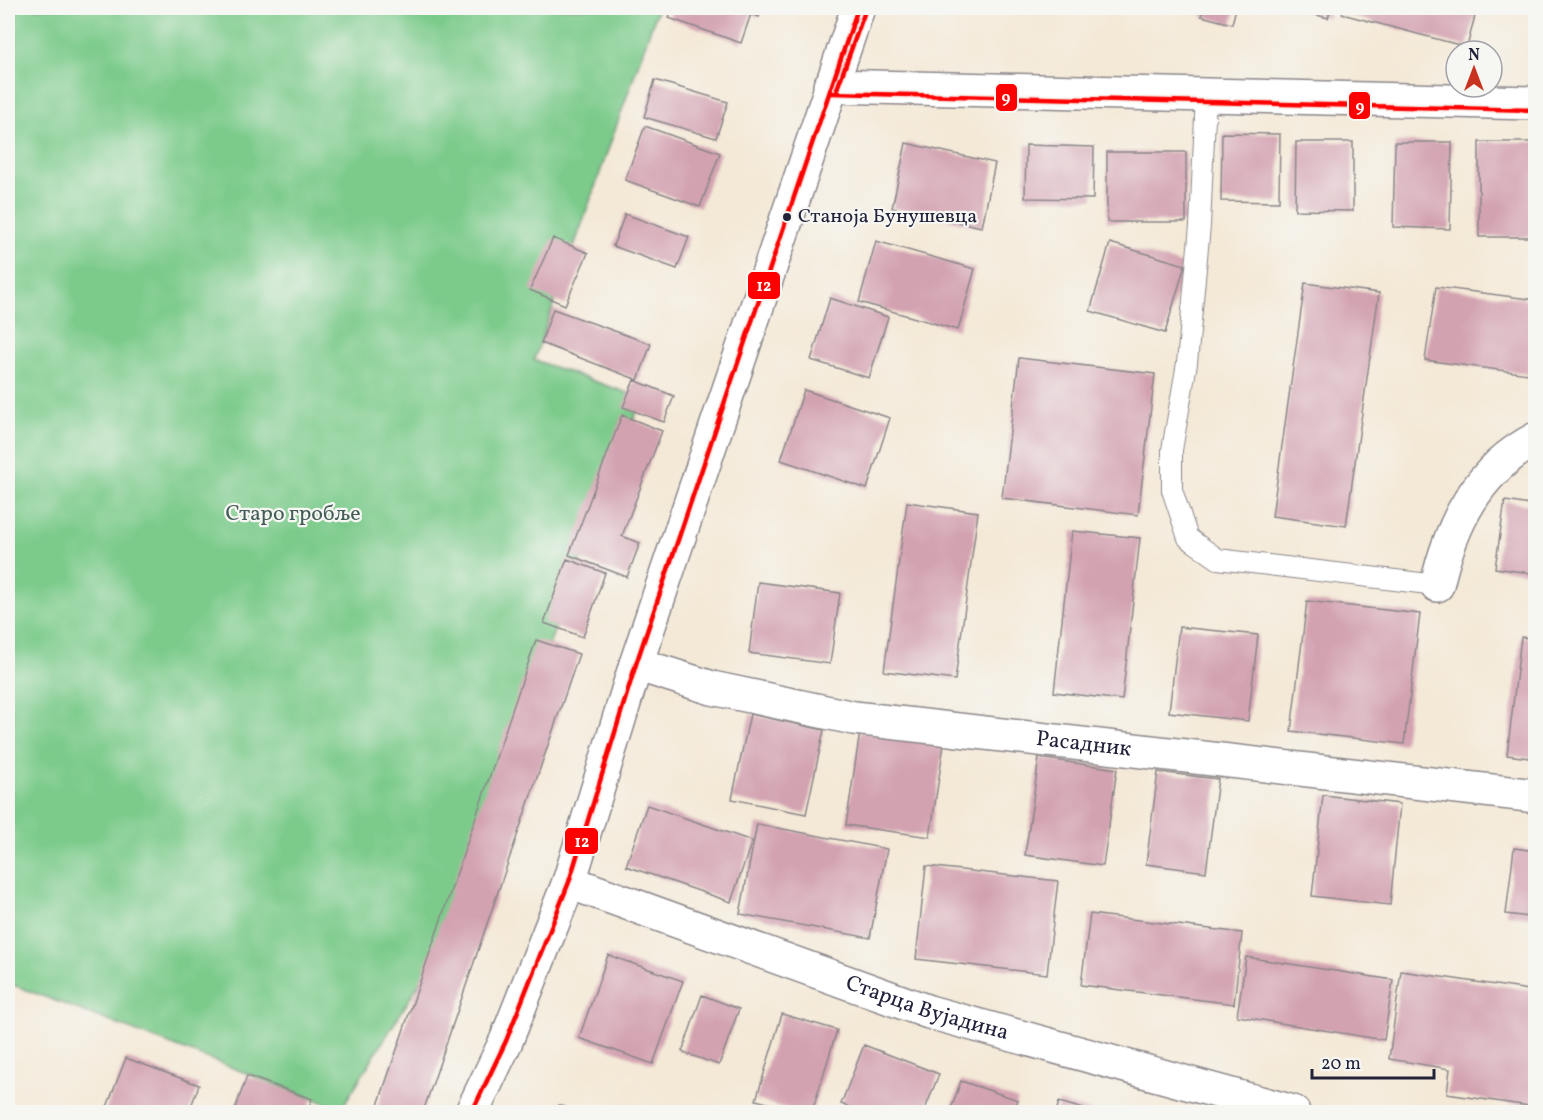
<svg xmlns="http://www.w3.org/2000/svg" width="1543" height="1120" viewBox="0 0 1543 1120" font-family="Vollkorn,serif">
  <rect width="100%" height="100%" fill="#f6f6f2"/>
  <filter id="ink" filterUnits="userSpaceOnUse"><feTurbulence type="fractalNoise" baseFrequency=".0167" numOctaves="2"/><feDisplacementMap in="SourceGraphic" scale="12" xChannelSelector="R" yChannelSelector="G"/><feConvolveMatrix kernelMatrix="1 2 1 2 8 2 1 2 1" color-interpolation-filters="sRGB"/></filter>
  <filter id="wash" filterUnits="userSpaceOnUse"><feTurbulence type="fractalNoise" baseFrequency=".008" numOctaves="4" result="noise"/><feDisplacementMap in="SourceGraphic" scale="24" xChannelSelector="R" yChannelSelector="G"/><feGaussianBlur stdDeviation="1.35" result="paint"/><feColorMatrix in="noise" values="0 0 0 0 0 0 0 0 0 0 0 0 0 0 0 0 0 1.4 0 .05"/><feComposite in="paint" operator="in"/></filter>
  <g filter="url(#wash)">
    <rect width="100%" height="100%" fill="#f4e9d7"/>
    <path fill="#7ccb8b" stroke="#4f7663" stroke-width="1.5" d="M 8,8 L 658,8 L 534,360 L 642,398 L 425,974 L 341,1109 L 8,983 Z"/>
    <g id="blocks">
      <path fill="#d3a2b1" d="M 672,8 L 763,8 L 759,17 L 751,14 L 741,43 L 669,18 Z
        M 999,8 L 1022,8 L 1020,14 Z
        M 1204,8 L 1236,8 L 1232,24 L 1201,16 Z
        M 1291,8 L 1331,8 L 1328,18 Z
        M 1344,8 L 1477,8 L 1467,47 L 1342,14 Z
        M 655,80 L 728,102 L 716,138 L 644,117 Z
        M 645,126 L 720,153 L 700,207 L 625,180 Z
        M 1222,133 L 1280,134 L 1279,202 L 1221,201 Z
        M 1296,142 L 1353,142 L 1353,211 L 1295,210 Z
        M 1395,142 L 1452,142 L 1450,229 L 1393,227 Z
        M 1479,142 L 1536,142 L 1536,237 L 1479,237 Z
        M 906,143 L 995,163 L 982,227 L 892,208 Z
        M 1026,145 L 1094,147 L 1093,199 L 1025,198 Z
        M 1107,152 L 1186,152 L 1186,222 L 1107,222 Z
        M 625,214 L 689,237 L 677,269 L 613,246 Z
        M 553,238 L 588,253 L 565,305 L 530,290 Z
        M 876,241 L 975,269 L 958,330 L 859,302 Z
        M 1110,243 L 1185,265 L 1165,333 L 1090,311 Z
        M 1305,283 L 1379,293 L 1346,526 L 1272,516 Z
        M 1436,287 L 1536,300 L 1528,374 L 1425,360 Z
        M 830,298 L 888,317 L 869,378 L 811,360 Z
        M 553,309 L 651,344 L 638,380 L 541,343 Z
        M 1019,358 L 1155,374 L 1138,515 L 1002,498 Z
        M 634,380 L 674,396 L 664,422 L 623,407 Z
        M 804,390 L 890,418 L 867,489 L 781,460 Z
        M 622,415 L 662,431 L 622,536 L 640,543 L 627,577 L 569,555 Z
        M 1505,501 L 1536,506 L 1536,574 L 1495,568 Z
        M 907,502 L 978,512 L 955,680 L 884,671 Z
        M 1072,531 L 1140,538 L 1122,700 L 1054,692 Z
        M 567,559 L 605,573 L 583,637 L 544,623 Z
        M 758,582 L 840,593 L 830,664 L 749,653 Z
        M 1307,601 L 1420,614 L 1404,744 L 1291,731 Z
        M 1179,627 L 1258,635 L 1248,721 L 1169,712 Z
        M 1521,637 L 1536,639 L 1536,759 L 1507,755 Z
        M 536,640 L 579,654 L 423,1112 L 382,1112 L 376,1111 Z
        M 750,714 L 824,730 L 806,814 L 732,799 Z
        M 860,732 L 944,744 L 930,837 L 846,825 Z
        M 1039,758 L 1117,769 L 1103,866 L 1025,855 Z
        M 1158,772 L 1218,779 L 1206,872 L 1146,864 Z
        M 1323,795 L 1400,804 L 1390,905 L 1312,896 Z
        M 647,805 L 752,841 L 731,902 L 626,866 Z
        M 757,824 L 887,849 L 870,938 L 740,914 Z
        M 1514,848 L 1536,851 L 1536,918 L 1506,914 Z
        M 926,866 L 1058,881 L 1047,974 L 916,959 Z
        M 1090,914 L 1242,933 L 1234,1004 L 1081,985 Z
        M 608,955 L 683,981 L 653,1064 L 579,1038 Z
        M 1246,957 L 1393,980 L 1384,1040 L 1237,1016 Z
        M 1401,971 L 1536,991 L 1536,1107 L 1447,1094 L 1450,1069 L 1389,1059 Z
        M 702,995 L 739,1009 L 719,1065 L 682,1052 Z
        M 782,1014 L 837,1030 L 812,1112 L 800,1112 L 756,1100 Z
        M 864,1045 L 939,1074 L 924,1112 L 863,1112 L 841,1104 Z
        M 126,1058 L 199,1085 L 189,1112 L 105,1112 Z
        M 247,1076 L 312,1099 L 307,1112 L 234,1112 Z
        M 961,1081 L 1018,1100 L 1013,1112 L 950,1112 Z
        M 1059,1102 L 1094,1112 L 1056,1112 Z
        M 559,1105 L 580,1112 L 556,1112 Z"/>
    </g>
  </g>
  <g filter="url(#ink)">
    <use href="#blocks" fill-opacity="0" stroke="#8b8689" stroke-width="1.5"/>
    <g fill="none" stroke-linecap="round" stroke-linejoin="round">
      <defs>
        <path id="lane" d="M 1206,95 L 1200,226 L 1187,363 L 1172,450 L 1172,490 L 1188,538 L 1218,559 L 1437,585"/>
        <g id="street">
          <path d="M 830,86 L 1536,103"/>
          <path d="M 1437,585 C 1451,524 1478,469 1536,439"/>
          <path id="s1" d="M 636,664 L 712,688 L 854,718 L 1536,796"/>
          <path id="s2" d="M 569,882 L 929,1012 L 1293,1112"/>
          <path d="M 472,1112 L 506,1041 L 569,882 L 636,664 L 858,8"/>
        </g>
      </defs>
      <use href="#lane" stroke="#8b8689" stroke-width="22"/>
      <use href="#street" stroke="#8b8689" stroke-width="36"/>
      <use href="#lane" stroke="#fff" stroke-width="20"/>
      <use href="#street" stroke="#fff" stroke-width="33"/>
      <defs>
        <path id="bus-1" d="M 472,1112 L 506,1041 L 569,882 L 636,664 L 858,8"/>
        <path id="bus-2" d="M 837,89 L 865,11
          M 830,93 L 1536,110"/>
      </defs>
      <use href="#bus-1" stroke="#f6f6f2" stroke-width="9"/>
      <use href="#bus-2" stroke="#f6f6f2" stroke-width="9"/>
      <use href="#bus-1" stroke="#f00" stroke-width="4.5"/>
      <use href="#bus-2" stroke="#f00" stroke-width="4.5"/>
    </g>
  </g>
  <circle fill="#22223b" stroke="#f6f6f2" stroke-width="2" cx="787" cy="217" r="5"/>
  <g text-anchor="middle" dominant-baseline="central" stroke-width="4.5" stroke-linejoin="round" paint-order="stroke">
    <g font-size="20" fill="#22223b" stroke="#f6f6f2" text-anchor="start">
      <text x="798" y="217">Станоја Бунушевца</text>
    </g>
    <g font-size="22" fill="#425d57" stroke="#f6f6f2">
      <text x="293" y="514">Старо гробље</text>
    </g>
    <g font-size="22" fill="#22223b" stroke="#f6f6f2">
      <text stroke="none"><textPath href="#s1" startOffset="456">Расадник</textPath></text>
      <text stroke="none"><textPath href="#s2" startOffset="380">Старца Вујадина</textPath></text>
    </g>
  </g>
  <g stroke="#f6f6f2" stroke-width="2">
    <rect x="995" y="83" width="23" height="29" rx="6" fill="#f00"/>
    <rect x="1348" y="91" width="23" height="29" rx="6" fill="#f00"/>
    <rect x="747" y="271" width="34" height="29" rx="6" fill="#f00"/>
    <rect x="564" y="827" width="35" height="28" rx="6" fill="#f00"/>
  </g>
  <g font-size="16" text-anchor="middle" font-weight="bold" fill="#fff">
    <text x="1006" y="103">9</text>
    <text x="1360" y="112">9</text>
    <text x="764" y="291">12</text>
    <text x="582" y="847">12</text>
  </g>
  <rect width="1543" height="1120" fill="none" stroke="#f6f6f2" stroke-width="30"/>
  <g transform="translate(1474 69)"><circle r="28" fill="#f6f6f2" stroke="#a1a1a9" stroke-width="1.5"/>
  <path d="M0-4.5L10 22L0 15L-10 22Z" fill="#c8321e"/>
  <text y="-9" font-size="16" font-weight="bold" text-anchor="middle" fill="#22223b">N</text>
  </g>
  <path d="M1312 1069v9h122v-9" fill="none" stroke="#22223b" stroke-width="3"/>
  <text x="1321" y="1069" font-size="18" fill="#22223b" stroke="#f6f6f2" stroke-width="4.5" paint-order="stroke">20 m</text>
</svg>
